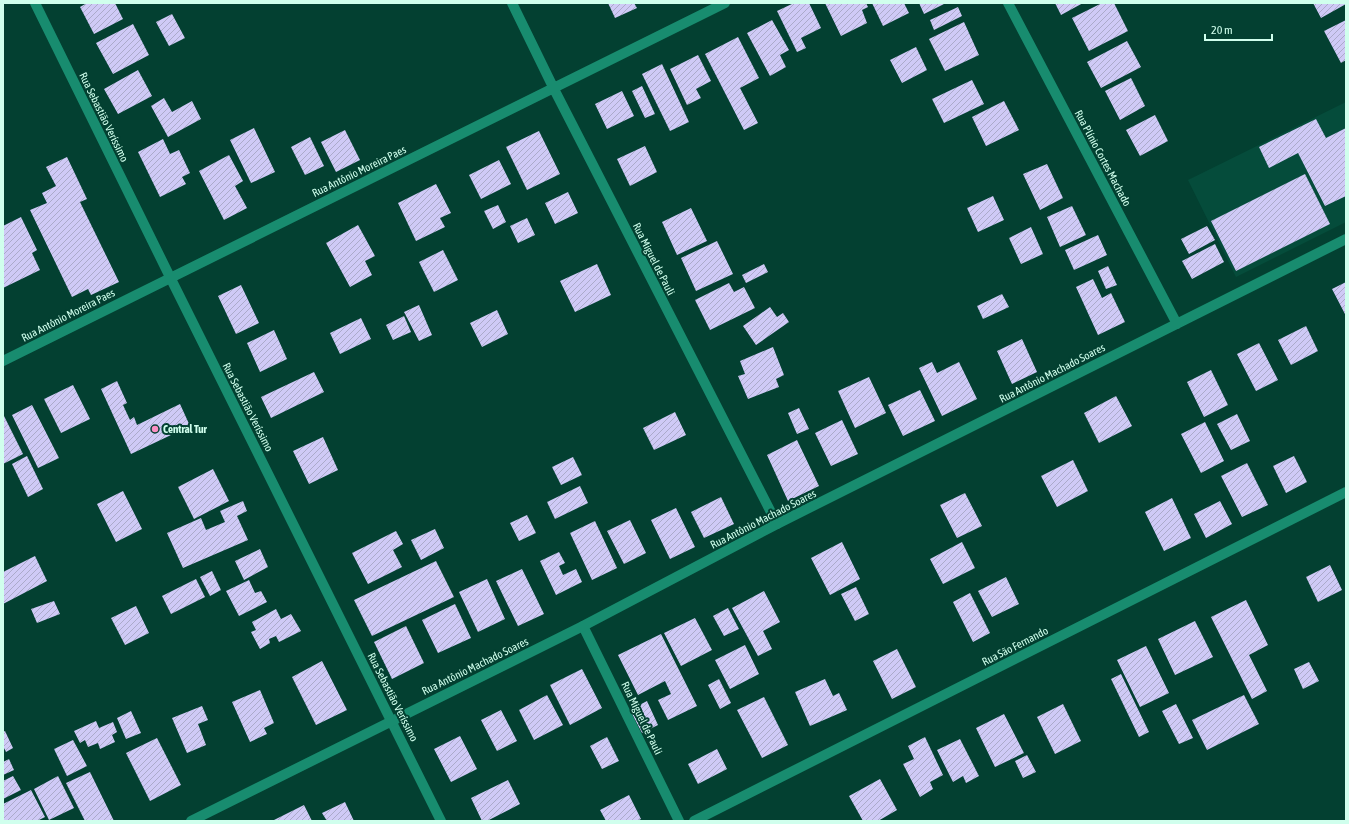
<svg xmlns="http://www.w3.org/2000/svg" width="1349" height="824" viewBox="0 0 1349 824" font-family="'Asap Condensed',sans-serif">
  <defs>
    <pattern id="building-hatch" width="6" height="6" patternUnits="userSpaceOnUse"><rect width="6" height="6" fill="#cfcaf6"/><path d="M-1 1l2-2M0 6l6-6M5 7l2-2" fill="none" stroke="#abaaca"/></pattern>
  </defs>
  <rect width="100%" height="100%" fill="#034031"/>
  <path fill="#054c3b" d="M 1346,102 L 1346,222 L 1236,277 L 1188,180 Z"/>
  <path fill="url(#building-hatch)" d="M 87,3 L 115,3 L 123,19 L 94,34 L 80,7 Z
    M 608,3 L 634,3 L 637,8 L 615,18 Z
    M 794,3 L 809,3 L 821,28 L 801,38 L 806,48 L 797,52 L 777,11 Z
    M 825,3 L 866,3 L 868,7 L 862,10 L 867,23 L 841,36 Z
    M 872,3 L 904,3 L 909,13 L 883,26 Z
    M 919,3 L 946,3 L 924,14 Z
    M 1055,3 L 1083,3 L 1061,15 Z
    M 1102,3 L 1114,3 L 1128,31 L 1089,51 L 1072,18 Z
    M 1313,3 L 1346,3 L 1346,4 L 1321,18 Z
    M 958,7 L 962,16 L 934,30 L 930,20 Z
    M 172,14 L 185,38 L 169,46 L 156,22 Z
    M 772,20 L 789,50 L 780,55 L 786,67 L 770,76 L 747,33 Z
    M 1346,20 L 1346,60 L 1341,63 L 1324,31 Z
    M 964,22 L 979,55 L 945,71 L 929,39 Z
    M 133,24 L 149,55 L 113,74 L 96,43 Z
    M 738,37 L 759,78 L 740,88 L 758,123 L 744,130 L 705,54 Z
    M 1127,41 L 1141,67 L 1101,88 L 1087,62 Z
    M 916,47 L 927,70 L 902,83 L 890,60 Z
    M 698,55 L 711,81 L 696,89 L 701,98 L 687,105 L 670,69 Z
    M 662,64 L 689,122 L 670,131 L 642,74 Z
    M 138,70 L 152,96 L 118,114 L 104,89 Z
    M 1131,78 L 1145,106 L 1120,120 L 1105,91 Z
    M 972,80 L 984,104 L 944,123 L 932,99 Z
    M 642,86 L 655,114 L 645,118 L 632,91 Z
    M 622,91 L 634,116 L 607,129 L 595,104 Z
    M 164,98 L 172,112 L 192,101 L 201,119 L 168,137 L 151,106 Z
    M 1004,101 L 1019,130 L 986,146 L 972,117 Z
    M 1155,115 L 1168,141 L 1140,156 L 1126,130 Z
    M 1316,119 L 1326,138 L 1346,128 L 1346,196 L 1325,206 L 1298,153 L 1269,168 L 1259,147 Z
    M 254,128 L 275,172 L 251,183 L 230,140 Z
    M 345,130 L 360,160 L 336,172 L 321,142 Z
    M 539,131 L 560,174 L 527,190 L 506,147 Z
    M 310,137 L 324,166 L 305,175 L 291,147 Z
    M 163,139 L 170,154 L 179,150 L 190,173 L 182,177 L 186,184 L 160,197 L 138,152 Z
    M 645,146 L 657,172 L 630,186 L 617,159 Z
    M 229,155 L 243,181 L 235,186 L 247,208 L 224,220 L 199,171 Z
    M 67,157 L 87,199 L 80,202 L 119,282 L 91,295 L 88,289 L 72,297 L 30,210 L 47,203 L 42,193 L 56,186 L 46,167 Z
    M 499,160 L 511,184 L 481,199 L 469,175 Z
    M 1047,164 L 1063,198 L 1040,210 L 1023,174 Z
    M 1305,174 L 1330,224 L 1236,271 L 1211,221 Z
    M 436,184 L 451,213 L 440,218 L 445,227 L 416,241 L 398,203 Z
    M 568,192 L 578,213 L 555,224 L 545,203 Z
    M 993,196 L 1004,220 L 978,232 L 967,208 Z
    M 498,205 L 506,222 L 493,229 L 484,211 Z
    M 1072,206 L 1086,235 L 1060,247 L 1047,217 Z
    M 691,208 L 707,241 L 677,255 L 662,222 Z
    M 21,217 L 37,250 L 32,253 L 40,270 L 3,288 L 3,226 Z
    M 527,218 L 535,235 L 518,243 L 510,226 Z
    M 358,225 L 375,256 L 365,261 L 372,275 L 350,287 L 326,243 Z
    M 1207,226 L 1215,240 L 1189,254 L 1181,239 Z
    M 1031,227 L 1043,254 L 1021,264 L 1009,238 Z
    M 1098,235 L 1107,255 L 1074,270 L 1065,250 Z
    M 717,241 L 733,274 L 696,291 L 681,258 Z
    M 1215,244 L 1224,262 L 1192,279 L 1182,261 Z
    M 443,250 L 458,280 L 434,292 L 419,262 Z
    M 597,264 L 611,295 L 575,312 L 560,281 Z
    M 764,264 L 768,272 L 746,283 L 742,275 Z
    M 1108,266 L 1117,285 L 1106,289 L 1098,271 Z
    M 1093,279 L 1102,298 L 1111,293 L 1125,322 L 1098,335 L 1076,287 Z
    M 1346,282 L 1346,316 L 1332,289 Z
    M 729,283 L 734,292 L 744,287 L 755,308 L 710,330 L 695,300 Z
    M 241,285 L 259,323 L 236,334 L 218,296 Z
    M 1002,294 L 1009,307 L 983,319 L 977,306 Z
    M 419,305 L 432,335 L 419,341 L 404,312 Z
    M 770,307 L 777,317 L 783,313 L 789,322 L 756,345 L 743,326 Z
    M 497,310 L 508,334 L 482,347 L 470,323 Z
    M 404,316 L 411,332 L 393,340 L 386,325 Z
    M 361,318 L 371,339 L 340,354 L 330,333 Z
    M 1306,326 L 1318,351 L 1291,365 L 1278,340 Z
    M 274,330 L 287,359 L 260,372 L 247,343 Z
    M 1022,339 L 1037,372 L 1012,384 L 997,351 Z
    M 1259,343 L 1278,380 L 1256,391 L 1237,354 Z
    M 773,347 L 784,375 L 776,379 L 779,387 L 748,399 L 738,376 L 745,374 L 740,361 Z
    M 932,362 L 937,373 L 959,362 L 977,399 L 942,416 L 919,368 Z
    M 1211,370 L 1228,405 L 1204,417 L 1187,382 Z
    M 314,372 L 324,392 L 271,418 L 261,397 Z
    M 869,377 L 886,413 L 855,428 L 838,391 Z
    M 117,381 L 127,403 L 123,405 L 130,420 L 134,417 L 137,425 L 180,404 L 190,426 L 131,454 L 101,389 Z
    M 73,385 L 90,419 L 61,433 L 44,399 Z
    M 920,390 L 935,421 L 903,436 L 888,405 Z
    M 1116,396 L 1132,426 L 1099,443 L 1084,413 Z
    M 32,405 L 59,458 L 38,468 L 12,415 Z
    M 799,408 L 809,429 L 797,434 L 788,413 Z
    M 675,412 L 686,435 L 654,450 L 643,428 Z
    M 1237,414 L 1250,441 L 1231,450 L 1217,424 Z
    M 4,416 L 23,454 L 3,464 L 3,417 Z
    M 842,420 L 858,454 L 831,466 L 815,433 Z
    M 1205,422 L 1224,461 L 1201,473 L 1181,434 Z
    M 323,437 L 338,470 L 309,484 L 293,451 Z
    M 797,440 L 819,486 L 788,501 L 767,455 Z
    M 27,456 L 43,489 L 28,497 L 12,464 Z
    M 1294,456 L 1307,482 L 1286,493 L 1273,466 Z
    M 573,457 L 582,475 L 561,485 L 552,467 Z
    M 1073,460 L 1088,491 L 1057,507 L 1041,476 Z
    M 1247,463 L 1268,505 L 1242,517 L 1221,476 Z
    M 213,469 L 229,501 L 194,519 L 178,487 Z
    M 580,486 L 588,503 L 555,519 L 547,502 Z
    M 123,491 L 142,529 L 116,542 L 97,504 Z
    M 965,493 L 982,526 L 957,538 L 940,505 Z
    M 721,497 L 734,524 L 704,538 L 691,512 Z
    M 1172,498 L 1191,538 L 1164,551 L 1145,512 Z
    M 243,501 L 247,511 L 237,516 L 248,540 L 183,568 L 167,533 L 201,518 L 206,530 L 225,522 L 220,511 Z
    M 1220,501 L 1232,524 L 1206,538 L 1194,514 Z
    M 676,508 L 695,547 L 670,559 L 651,520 Z
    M 527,515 L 536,533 L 519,541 L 510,523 Z
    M 630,520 L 646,553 L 624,564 L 607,531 Z
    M 595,521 L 617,568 L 592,580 L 570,533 Z
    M 435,529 L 444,548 L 421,560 L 411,540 Z
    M 396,531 L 403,544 L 393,550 L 402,567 L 368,584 L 352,553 Z
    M 842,542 L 860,579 L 830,595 L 811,558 Z
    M 962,542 L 975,568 L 943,584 L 930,559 Z
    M 260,549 L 268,567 L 244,580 L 235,561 Z
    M 559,552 L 565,563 L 559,566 L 563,575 L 576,569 L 582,582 L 556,595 L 540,561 Z
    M 35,556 L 47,581 L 3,604 L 3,572 Z
    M 436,561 L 454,597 L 372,636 L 354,600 Z
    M 1330,565 L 1342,590 L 1318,602 L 1306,577 Z
    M 522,569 L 544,614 L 518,626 L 496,581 Z
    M 212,571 L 221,590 L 210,596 L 200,577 Z
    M 1006,577 L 1019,604 L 992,617 L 978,591 Z
    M 196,579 L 205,597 L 171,614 L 162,596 Z
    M 487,579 L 505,619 L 478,632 L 459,592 Z
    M 249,580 L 255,593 L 261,591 L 267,602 L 239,616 L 226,591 Z
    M 856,587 L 869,614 L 855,621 L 841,594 Z
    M 764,591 L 780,622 L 763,631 L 772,649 L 758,656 L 732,608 Z
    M 970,593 L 990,633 L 973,642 L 953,602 Z
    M 1246,600 L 1268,645 L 1249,655 L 1267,691 L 1252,699 L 1211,617 Z
    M 54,601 L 60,614 L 37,623 L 31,609 Z
    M 455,604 L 471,638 L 438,653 L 422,620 Z
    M 136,606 L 149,633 L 125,645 L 111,618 Z
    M 728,608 L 739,629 L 724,636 L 713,616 Z
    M 276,609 L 281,619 L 291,614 L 301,631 L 279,642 L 276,636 L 269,639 L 270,643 L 260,649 L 251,632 L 256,630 L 252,622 Z
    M 695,618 L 712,650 L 681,666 L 664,633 Z
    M 1195,621 L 1213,657 L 1175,675 L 1158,639 Z
    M 406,626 L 424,663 L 392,679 L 374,642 Z
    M 661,634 L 697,706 L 668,720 L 658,700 L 671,694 L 665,681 L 638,695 L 618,655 Z
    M 745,645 L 759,674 L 730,689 L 715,660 Z
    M 1146,646 L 1169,693 L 1140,707 L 1117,660 Z
    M 897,649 L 916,687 L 892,699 L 873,661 Z
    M 322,661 L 347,710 L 316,725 L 292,677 Z
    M 1309,662 L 1319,681 L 1303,689 L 1294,669 Z
    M 582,669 L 602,708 L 570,725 L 550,685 Z
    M 1121,674 L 1149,732 L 1139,737 L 1111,679 Z
    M 719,679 L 731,703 L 720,709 L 708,685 Z
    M 825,679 L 833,696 L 839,693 L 847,710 L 810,726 L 795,692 Z
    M 260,690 L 274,723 L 264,728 L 267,734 L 250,742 L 232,702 Z
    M 547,695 L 563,725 L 534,740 L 519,710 Z
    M 1244,695 L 1259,724 L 1207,750 L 1192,720 Z
    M 764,697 L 788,745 L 762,758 L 737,710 Z
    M 647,701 L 658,725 L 642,733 L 630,710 Z
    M 1063,704 L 1081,741 L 1055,754 L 1037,717 Z
    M 1176,704 L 1193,738 L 1179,744 L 1162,711 Z
    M 202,706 L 208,720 L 198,724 L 206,745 L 187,753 L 172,718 Z
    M 501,710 L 517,741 L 497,751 L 481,720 Z
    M 131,711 L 141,733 L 126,739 L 117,718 Z
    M 1004,714 L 1024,753 L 995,767 L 976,728 Z
    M 96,721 L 99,728 L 113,722 L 117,732 L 112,735 L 115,742 L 100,749 L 98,743 L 88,747 L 85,740 L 80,743 L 74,731 Z
    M 5,731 L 13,748 L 6,752 L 3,746 L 3,732 Z
    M 460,736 L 477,769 L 451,782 L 434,749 Z
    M 607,737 L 619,761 L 602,769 L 590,746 Z
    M 925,737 L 943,775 L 930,782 L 933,789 L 920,797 L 903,764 L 914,759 L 908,746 Z
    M 157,738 L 181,785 L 150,801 L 126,753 Z
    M 960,739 L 979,776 L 966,783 L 963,776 L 953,782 L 937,750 Z
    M 73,740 L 87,766 L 67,776 L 54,749 Z
    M 717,749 L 727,769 L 698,784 L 688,764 Z
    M 1027,755 L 1036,772 L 1023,778 L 1015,761 Z
    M 9,759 L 14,770 L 3,775 L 3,762 Z
    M 90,772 L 114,821 L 85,821 L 66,783 Z
    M 13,776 L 21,790 L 3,799 L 3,781 Z
    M 58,776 L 74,808 L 49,820 L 34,789 Z
    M 880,779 L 897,810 L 878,821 L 863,821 L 849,796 Z
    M 508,780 L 520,804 L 487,821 L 482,821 L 471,798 Z
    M 31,790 L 45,817 L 37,821 L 3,821 L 3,804 Z
    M 629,795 L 641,819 L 637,821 L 606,821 L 600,810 Z
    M 345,802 L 354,821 L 327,821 L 322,813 Z
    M 304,805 L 312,821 L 272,821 Z"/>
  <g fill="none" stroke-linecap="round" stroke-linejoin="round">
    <path stroke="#188c6f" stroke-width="10" d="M 35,3 L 170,277 L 441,821
      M 512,3 L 554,89 L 777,524
      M 3,361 L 725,3
      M 583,626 L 679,821
      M 694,821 L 1346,492"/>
    <path stroke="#188c6f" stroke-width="10" d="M 1008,3 L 1177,324
      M 191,821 L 583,626 L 777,524 L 1346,239"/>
  </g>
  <circle fill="#fb8fc3" stroke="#034031" stroke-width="1.5" cx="155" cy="429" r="4"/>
  <g text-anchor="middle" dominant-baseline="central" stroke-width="4" stroke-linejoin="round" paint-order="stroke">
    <g font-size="11" fill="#d0ffed" stroke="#034031">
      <text transform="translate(104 117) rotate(64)">Rua Sebastião Veríssimo</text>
      <text transform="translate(1103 158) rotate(62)">Rua Plínio Cortes Machado</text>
      <text transform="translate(359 171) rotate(-26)">Rua Antônio Moreira Paes</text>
      <text transform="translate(654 259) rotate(63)">Rua Miguel de Pauli</text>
      <text transform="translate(68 315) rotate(-27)">Rua Antônio Moreira Paes</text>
      <text transform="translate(1052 373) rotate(-27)">Rua Antônio Machado Soares</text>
      <text transform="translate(248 407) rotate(63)">Rua Sebastião Veríssimo</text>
      <text transform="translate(763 519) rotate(-27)">Rua Antônio Machado Soares</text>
      <text transform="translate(1015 646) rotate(-27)">Rua São Fernando</text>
      <text transform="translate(475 666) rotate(-26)">Rua Antônio Machado Soares</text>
      <text transform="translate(393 697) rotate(63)">Rua Sebastião Veríssimo</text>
      <text transform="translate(642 718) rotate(64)">Rua Miguel de Pauli</text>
    </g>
    <g font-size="11" font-weight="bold" fill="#d0ffed" stroke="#034031" text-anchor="start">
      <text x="163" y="429">Central Tur</text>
    </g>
  </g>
  <rect width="1349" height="824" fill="none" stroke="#d0ffed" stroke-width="8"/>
  <path d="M1205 34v6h67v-6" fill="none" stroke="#d0ffed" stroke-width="2"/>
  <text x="1211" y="34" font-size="12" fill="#d0ffed" stroke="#034031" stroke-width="3" paint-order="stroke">20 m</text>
</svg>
